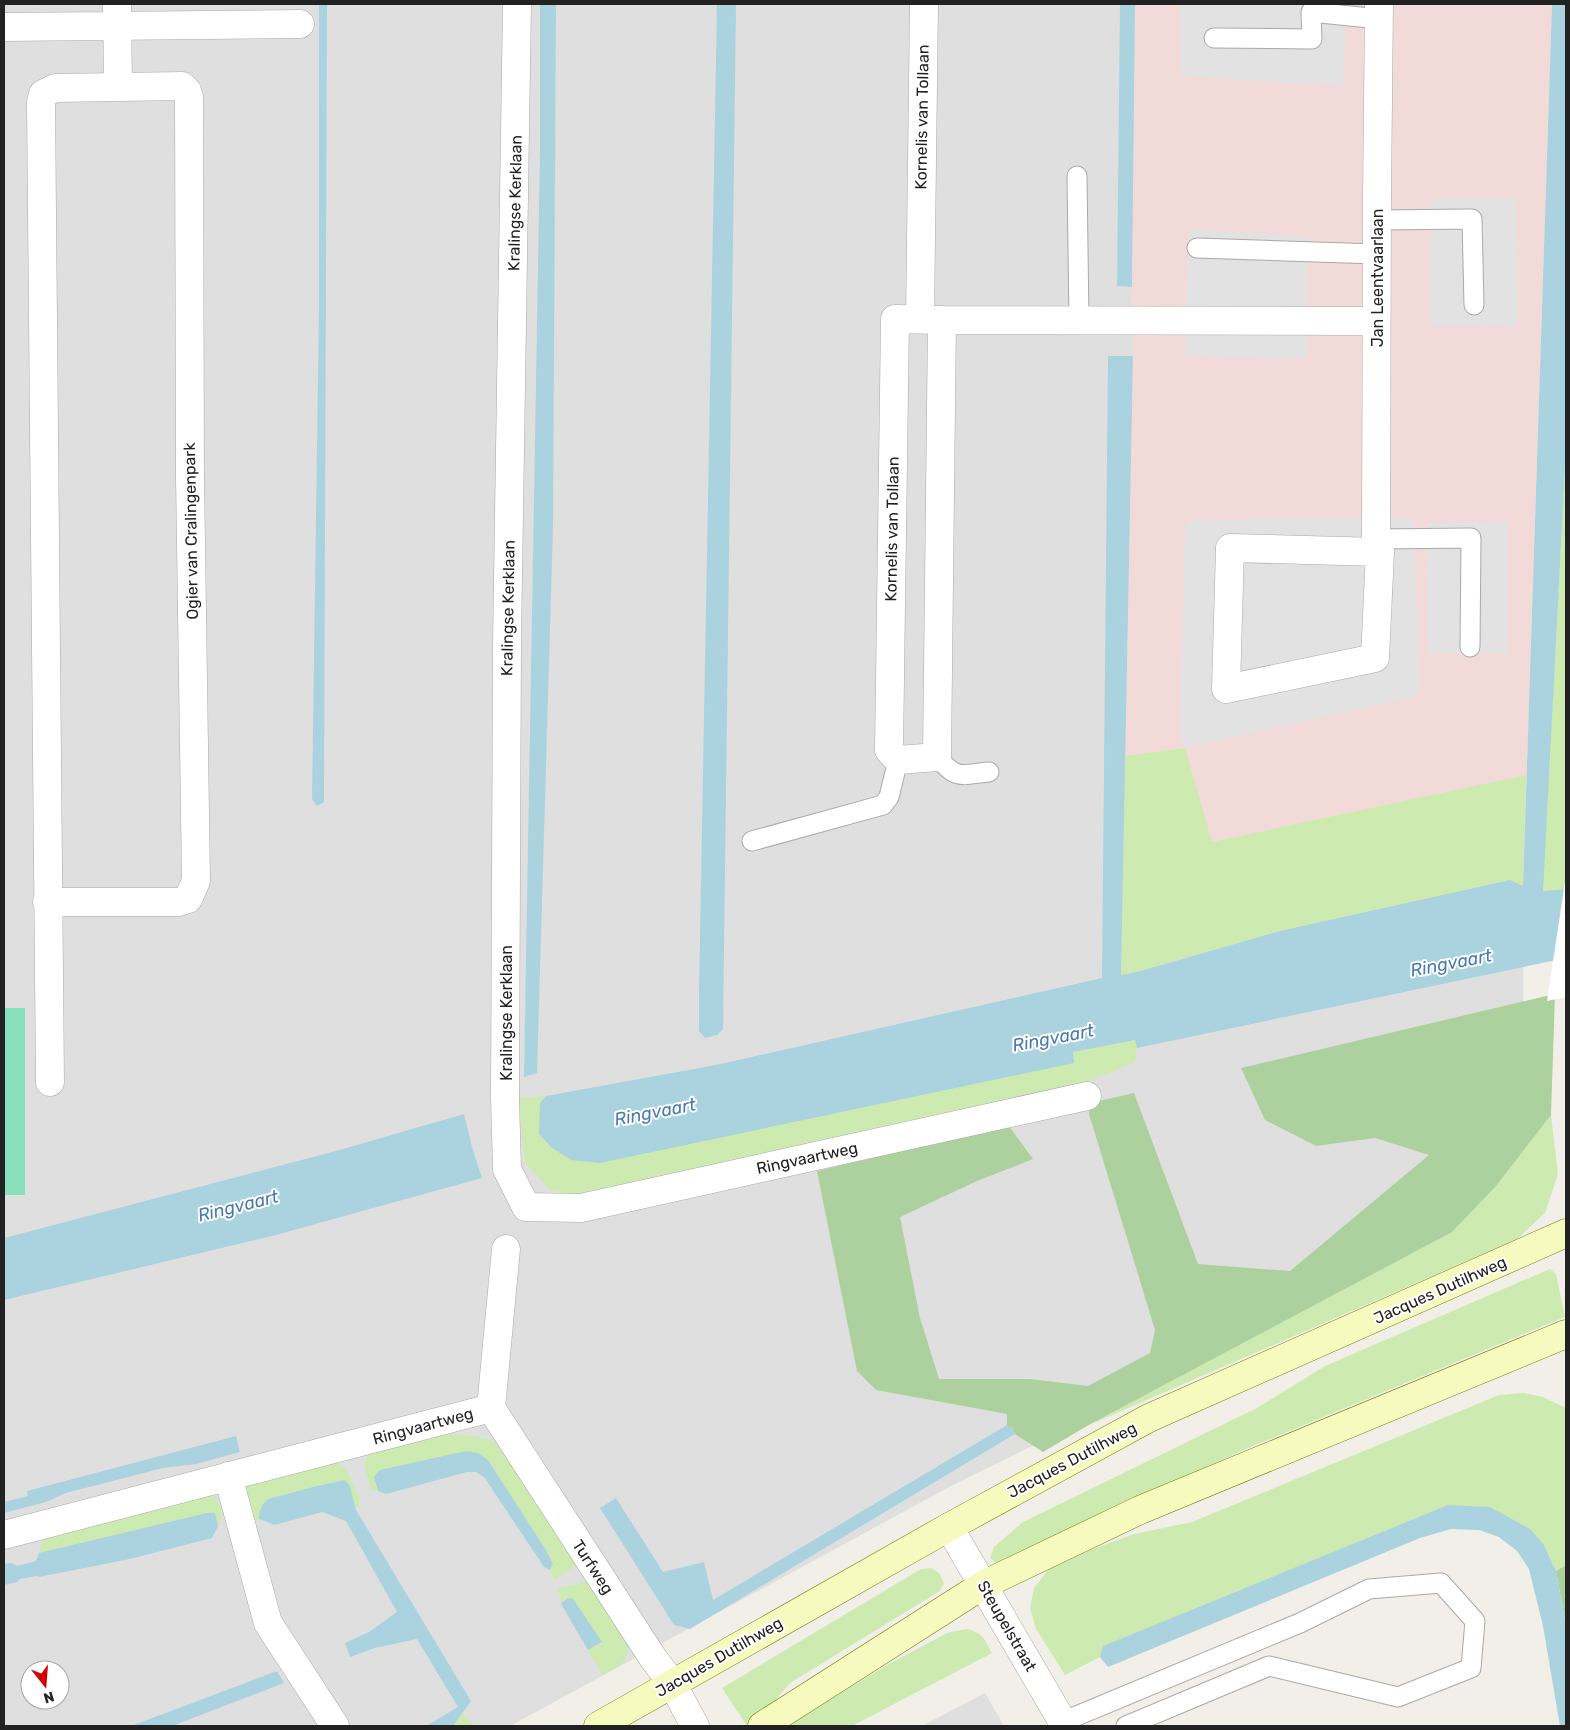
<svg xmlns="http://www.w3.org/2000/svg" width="1570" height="1730" viewBox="0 0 1570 1730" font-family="Rubik,sans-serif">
  <rect width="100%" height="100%" fill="#f2efe9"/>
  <path fill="#e0dfdf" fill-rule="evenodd" d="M 4,4 L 1135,4 L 1132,287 L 1133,356 L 1121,975 L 1523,886 L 1524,1204 L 951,1486 L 510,1726 L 4,1726 ZM 30,1670 L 60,1670 L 60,1700 L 30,1700 Z
    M 985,1693 L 1004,1726 L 922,1726 Z"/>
  <path fill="#f2dad9" d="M 1135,4 L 1552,4 L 1523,886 L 1121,975 L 1133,356 L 1132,287 Z"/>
  <path fill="#cdebb0" d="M 1566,450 L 1566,889 L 1542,892 Z
    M 1185,748 L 1212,842 L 1526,775 L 1523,886 L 1510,880 L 1280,931 L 1137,972 L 1121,975 L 1125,756 Z
    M 1135,1040 L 1137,1048 L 1135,1062 L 1075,1087 L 617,1190 L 572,1195 L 550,1190 L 525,1162 L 518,1098 L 546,1096 L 540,1103 L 1074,1062 L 1072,1052 Z
    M 1551,1115 L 1558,1174 L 1545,1213 L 1517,1239 L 1087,1426 L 1452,1232 L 1496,1186 Z
    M 1550,1269 L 1556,1274 L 1565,1317 L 1248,1448 L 996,1563 L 990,1558 L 994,1547 L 1023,1522 L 1257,1408 L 1325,1366 Z
    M 1524,1393 L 1543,1397 L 1566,1408 L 1566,1565 L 1556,1571 L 1544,1545 L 1449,1505 L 1104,1646 L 1100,1657 L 1065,1675 L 1036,1629 L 1030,1608 L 1034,1588 L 1048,1570 L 1093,1549 L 1134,1534 L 1192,1522 L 1499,1395 Z
    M 440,1434 L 474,1436 L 491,1440 L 505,1452 L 578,1564 L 554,1580 L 550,1570 L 553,1564 L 546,1550 L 488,1460 L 478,1453 L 374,1477 L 378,1491 L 371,1491 L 364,1464 L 369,1454 Z
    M 337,1462 C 350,1470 355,1488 360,1502 L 356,1510 L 350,1486 L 344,1480 L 317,1486 L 268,1499 C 262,1504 259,1510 259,1519 L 249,1522 L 242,1497 L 246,1485 Z
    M 211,1494 L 224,1508 L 218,1526 L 215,1513 L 39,1553 L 44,1538 Z
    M 932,1568 L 940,1574 L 944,1584 L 940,1591 L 790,1683 L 777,1698 L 774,1707 L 747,1726 L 722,1688 L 921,1569 Z
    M 588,1581 L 627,1645 C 630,1663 616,1668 603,1675 L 588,1650 L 602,1643 L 569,1598 L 562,1602 L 557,1589 Z
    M 966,1629 C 983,1632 984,1639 992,1653 L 852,1726 L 786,1726 L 889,1664 L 947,1633 Z
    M 463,1713 L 474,1726 L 453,1726 Z"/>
  <path fill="#add19e" d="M 1555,994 L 1551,1115 L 1496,1186 L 1452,1232 L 1087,1426 L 1043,1452 L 1015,1434 L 1012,1427 L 1009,1428 L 1007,1425 L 1007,1414 L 876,1390 L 857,1371 L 817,1171 L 1009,1126 L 1033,1159 L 977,1181 L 900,1217 L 920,1318 L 939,1379 L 1030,1379 L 1088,1386 L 1150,1353 L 1155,1330 L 1089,1114 L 1090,1103 L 1134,1093 L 1198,1264 L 1290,1271 L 1429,1155 L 1375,1138 L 1316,1146 L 1265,1120 L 1241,1068 Z
    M 1566,1565 L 1566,1626 L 1556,1571 Z"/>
  <path fill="#88e0be" d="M 4,1008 L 25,1008 L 25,1195 L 4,1195 Z"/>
  <path fill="#e2e2e2" d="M 1180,4 L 1346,4 L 1343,86 L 1181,76 Z
    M 1431,199 L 1516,199 L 1518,326 L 1431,325 Z
    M 1189,229 L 1308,237 L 1306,359 L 1185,356 Z
    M 1407,517 L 1414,523 L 1419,689 L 1414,697 L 1185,748 L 1180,740 L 1185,527 L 1191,520 Z
    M 1507,522 L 1507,654 L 1428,654 L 1427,523 Z"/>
  <path fill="#aad3df" d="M 319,4 L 327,4 L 324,802 L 317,806 L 312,799 L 319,306 Z
    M 540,4 L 556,4 L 553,526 L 537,1073 L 524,1077 L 540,151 Z
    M 717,4 L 736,4 L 723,1029 L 717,1035 L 705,1038 L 699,1031 L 699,992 Z
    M 1120,4 L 1135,4 L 1132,287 L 1117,286 Z
    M 1552,4 L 1566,4 L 1566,450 L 1543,891 L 1566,889 L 1566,958 L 1137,1048 L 1135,1040 L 1073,1052 L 1074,1063 L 600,1163 L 571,1160 L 552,1148 L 539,1134 L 540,1103 L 546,1096 L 716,1065 L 1102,978 L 1108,356 L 1133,356 L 1121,975 L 1137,972 L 1280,931 L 1510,880 L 1523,886 Z
    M 464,1114 L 472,1147 L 482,1178 L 272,1236 L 4,1300 L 4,1238 L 336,1151 Z
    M 1007,1425 L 1009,1428 L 1012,1426 L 1015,1434 L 690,1629 L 674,1625 L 600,1508 L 616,1498 L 663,1572 L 704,1562 L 713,1600 Z
    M 236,1436 L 240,1452 L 196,1464 L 163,1468 L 66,1493 L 46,1502 L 4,1513 L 4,1502 L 28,1496 L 27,1491 Z
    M 466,1451 L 478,1453 L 488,1460 L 546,1550 L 553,1564 L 550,1570 L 544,1567 L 484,1477 L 476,1472 L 467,1472 L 386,1494 L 378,1491 L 374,1477 L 380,1470 Z
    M 345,1480 L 350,1486 L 356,1510 L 471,1701 L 453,1726 L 426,1726 L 458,1707 L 417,1639 L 375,1648 L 350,1657 L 345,1643 L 369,1632 L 397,1612 L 346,1521 L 322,1512 L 275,1525 L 259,1519 C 259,1510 262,1504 268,1499 L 317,1486 Z
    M 1448,1505 L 1490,1507 L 1530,1529 L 1544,1545 L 1556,1571 L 1566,1626 L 1566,1726 L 1560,1726 L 1543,1626 L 1529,1569 L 1517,1551 L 1499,1537 L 1479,1530 L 1451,1529 L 1420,1538 L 1108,1667 L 1100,1657 L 1103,1646 Z
    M 207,1513 L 215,1513 L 218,1526 L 212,1538 L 130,1559 L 39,1577 L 37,1576 L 19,1579 L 17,1582 L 4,1585 L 4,1564 L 11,1563 L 17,1566 L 36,1561 L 39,1553 Z
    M 569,1598 L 573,1599 L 602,1642 L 588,1650 L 561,1604 L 562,1602 Z
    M 277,1671 L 284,1683 L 172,1726 L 131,1726 Z"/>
  <path fill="#fff" d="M 1566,875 L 1566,997 L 1547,1001 Z"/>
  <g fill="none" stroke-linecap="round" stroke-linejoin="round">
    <defs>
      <path id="service" d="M 1214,38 L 1312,39 L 1311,12 L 1379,19
        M 1077,176 L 1079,321
        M 1378,220 L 1472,219 L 1474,305
        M 1197,248 L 1377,254
        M 1376,539 L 1471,538 L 1470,647
        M 937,757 C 957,780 959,775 989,772
        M 752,841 L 883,805 L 889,797 L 898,760
        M 1062,1722 L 1300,1623 L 1369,1589 L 1441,1583 L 1475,1621 L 1471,1668 L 1398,1697 L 1269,1666 L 1126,1726"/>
      <path id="minor" d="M 117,4 L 118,87
        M 517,4 L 507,643 L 505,1098 L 507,1169 L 526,1207 L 581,1208 L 1087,1096
        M 1379,4 L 1377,195 L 1376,539 L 1380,552 L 1375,658 L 1226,689 L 1230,548 L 1380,552
        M 4,27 L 300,24
        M 895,319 L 942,320 L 937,757 L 898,760 L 889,750 Z
        M 920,319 L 924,4
        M 942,320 L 1376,321
        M 47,902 L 179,902 L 188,899 L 196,881 L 190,477 L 189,97 L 187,91 L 182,86 L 55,88 L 43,94 L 41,102 L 50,1082
        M 491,1408 L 653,1658 L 672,1683 L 695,1726
        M 491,1408 L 506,1249
        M 228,1476 L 268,1623 L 335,1726
        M 949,1527 L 1065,1726
        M 4,1535 L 491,1408"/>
      <path id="secondary" d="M 598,1726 L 949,1527 L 1149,1418 L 1566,1233
        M 762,1726 L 983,1585 L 1140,1510 L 1566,1334"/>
    </defs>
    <use href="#service" stroke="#a9a9a9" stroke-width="21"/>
    <use href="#minor" stroke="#a9a9a9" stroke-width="29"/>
    <use href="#secondary" stroke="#707d05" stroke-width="29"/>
    <use href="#service" stroke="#fff" stroke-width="19"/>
    <use href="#minor" stroke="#fff" stroke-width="28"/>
    <use href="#secondary" stroke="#f7fabf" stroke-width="28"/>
  </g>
  <g text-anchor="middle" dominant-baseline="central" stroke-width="4" stroke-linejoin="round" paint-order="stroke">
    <g font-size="16" fill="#222" stroke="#fff">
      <text transform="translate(922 117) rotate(-89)">Kornelis van Tollaan</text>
      <text transform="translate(515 203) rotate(-89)">Kralingse Kerklaan</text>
      <text transform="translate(1377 278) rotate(-90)">Jan Leentvaarlaan</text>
      <text transform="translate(892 529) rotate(-89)">Kornelis van Tollaan</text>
      <text transform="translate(191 531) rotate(-91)">Ogier van Cralingenpark</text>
      <text transform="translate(508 608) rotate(-89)">Kralingse Kerklaan</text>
      <text transform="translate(506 1013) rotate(-90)">Kralingse Kerklaan</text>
      <text transform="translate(807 1158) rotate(-12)">Ringvaartweg</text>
      <text transform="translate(1440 1290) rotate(-24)">Jacques Dutilhweg</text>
      <text transform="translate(423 1426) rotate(-15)">Ringvaartweg</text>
      <text transform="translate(1072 1460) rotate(-28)">Jacques Dutilhweg</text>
      <text transform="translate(593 1567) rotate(57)">Turfweg</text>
      <text transform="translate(1007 1626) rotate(60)">Steupelstraat</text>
      <text transform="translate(719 1657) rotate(-30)">Jacques Dutilhweg</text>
    </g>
    <g font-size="18" font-style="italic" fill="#4a7aab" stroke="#fff">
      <text transform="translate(1451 963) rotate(-11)">Ringvaart</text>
      <text transform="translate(1053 1038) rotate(-11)">Ringvaart</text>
      <text transform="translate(655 1112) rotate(-11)">Ringvaart</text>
      <text transform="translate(238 1206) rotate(-14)">Ringvaart</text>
    </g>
  </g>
  <rect width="1570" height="1730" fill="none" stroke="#222222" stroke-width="10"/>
  <g transform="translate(45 1685) rotate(163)"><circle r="24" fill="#ffffff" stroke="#a7a7a7"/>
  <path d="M0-4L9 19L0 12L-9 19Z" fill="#d40000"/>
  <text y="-8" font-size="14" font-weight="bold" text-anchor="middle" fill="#222222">N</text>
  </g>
</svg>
